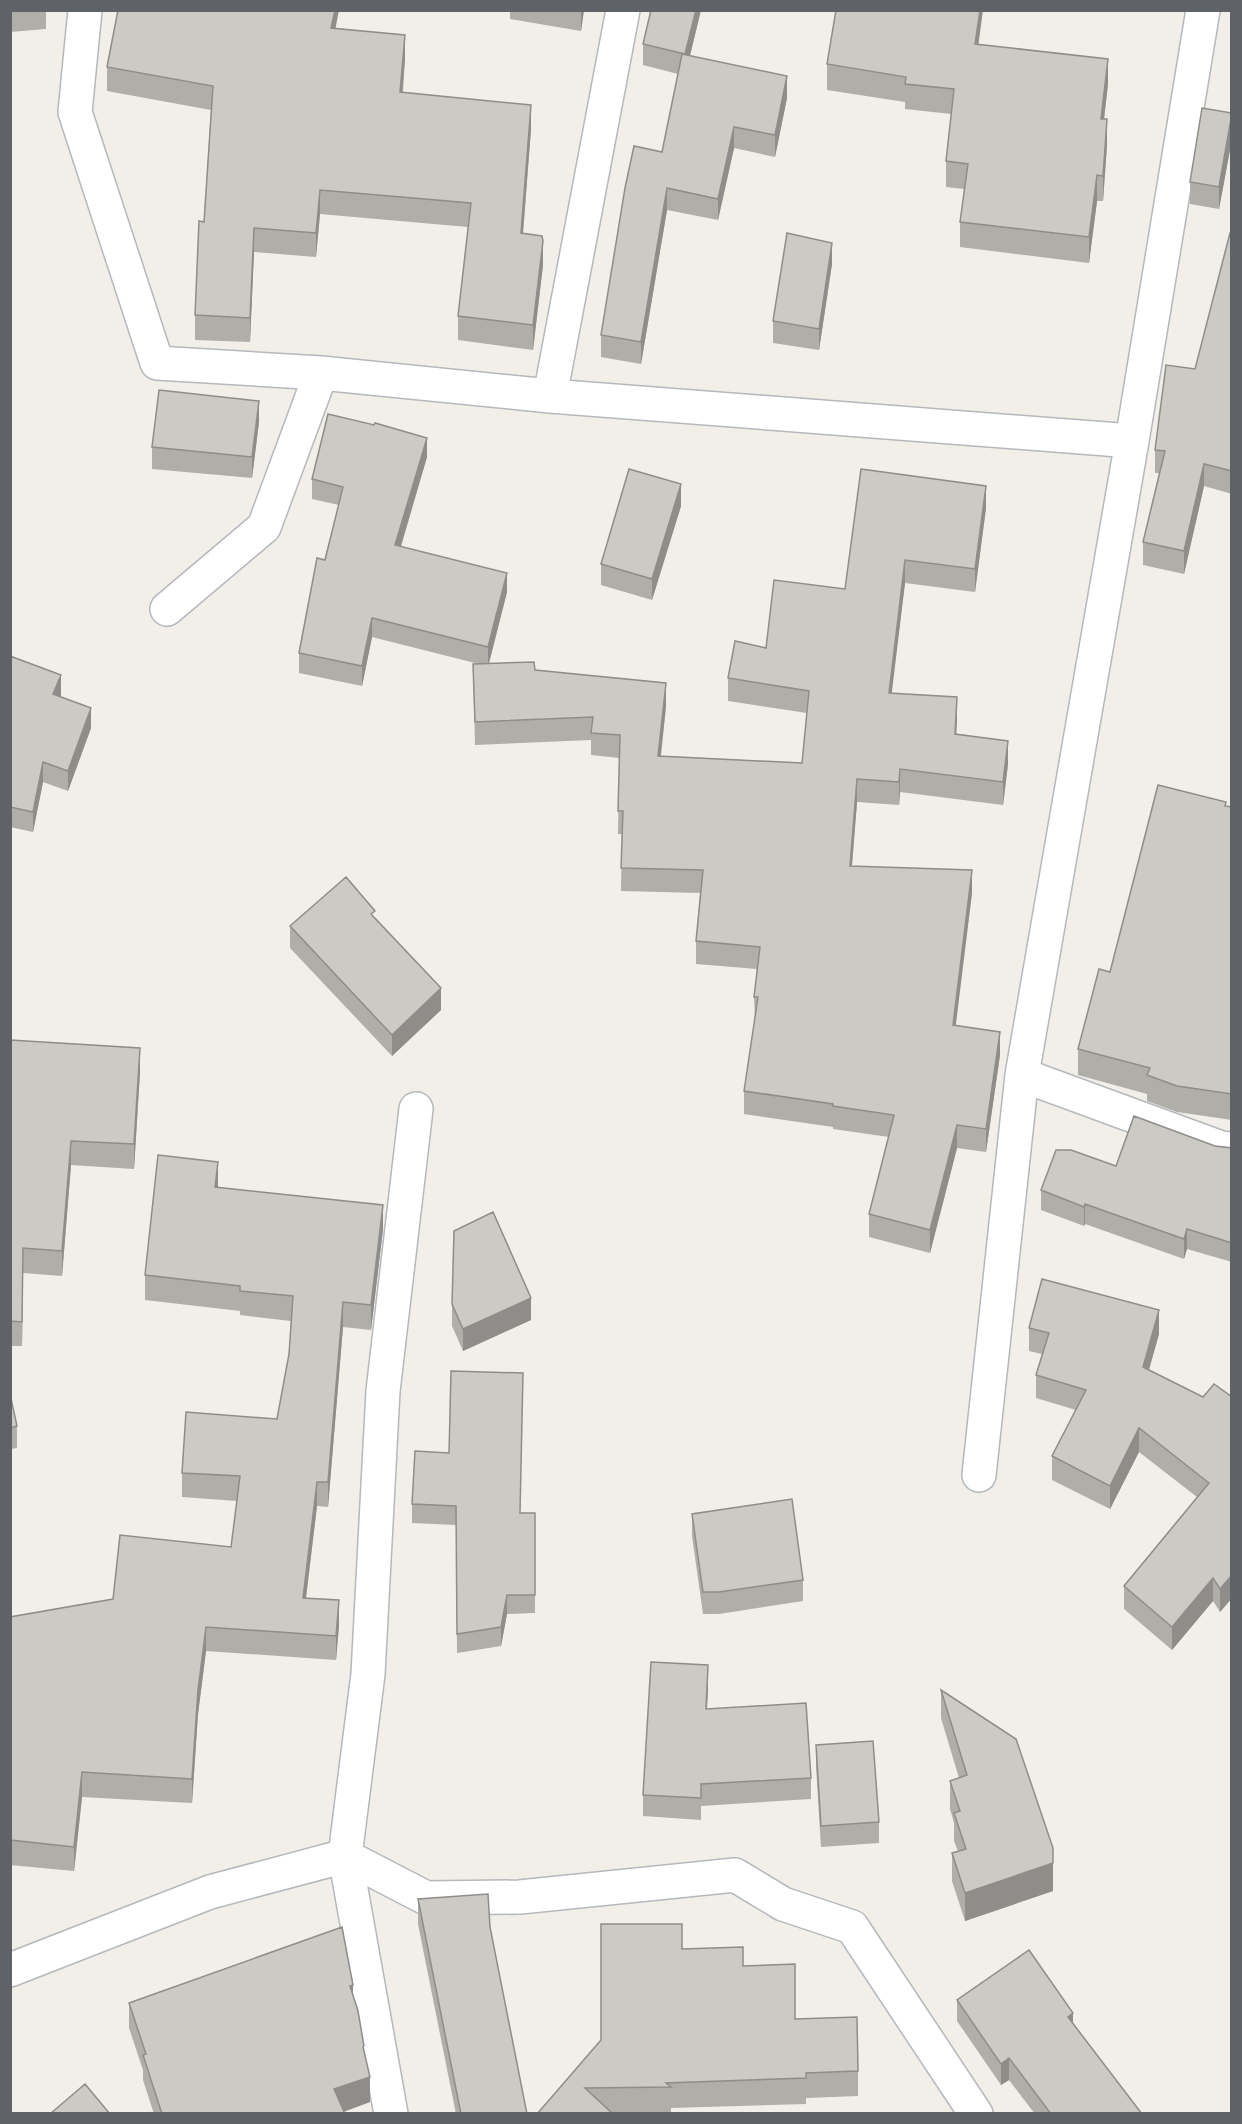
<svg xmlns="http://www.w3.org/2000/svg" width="1242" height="2124" viewBox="0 0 1242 2124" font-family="'Source Sans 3',sans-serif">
  <rect width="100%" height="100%" fill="#f1efe8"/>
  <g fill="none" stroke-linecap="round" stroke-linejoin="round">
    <defs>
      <path id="minor" d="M 85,10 L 75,112 L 157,363 L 321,373
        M 550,396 L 623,10
        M 167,609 L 264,527 L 321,373 L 550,396 L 1132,441
        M 1022,1075 L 1221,1148 L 1232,1149
        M 979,1475 L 1022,1075 L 1132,441 L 1203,10
        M 10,1970 L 210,1892 L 345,1856 L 426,1898 L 520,1897 L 735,1875 L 783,1904 L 852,1927 L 976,2114
        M 391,2114 L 345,1856 L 368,1674 L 383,1391 L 416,1109"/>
    </defs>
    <use href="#minor" stroke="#b5b8bc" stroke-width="36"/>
    <use href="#minor" stroke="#fff" stroke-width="33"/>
  </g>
  <path fill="#afaea9" d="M 10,10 L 46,10 L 46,29 L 10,32 Z
    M 510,10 L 584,10 L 581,31 L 510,19 Z
    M 701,10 L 690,56 L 787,98 L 775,157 L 734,148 L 718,220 L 667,210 L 641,364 L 601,357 L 601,335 L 662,152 L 678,74 L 643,65 L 643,44 Z
    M 336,28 L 405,59 L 403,92 L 531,129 L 523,234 L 543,265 L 533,350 L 458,340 L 458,316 L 468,227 L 320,214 L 316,257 L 254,252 L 250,342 L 195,340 L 195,315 L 204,222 L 211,110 L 107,91 L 107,67 Z
    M 978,44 L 1108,84 L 1104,119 L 1107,145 L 1103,201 L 1097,201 L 1089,263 L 960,247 L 960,222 L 964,189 L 946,187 L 946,161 L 951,114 L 905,109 L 905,102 L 827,90 L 827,64 Z
    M 1232,113 L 1232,139 L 1219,209 L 1190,204 L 1190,182 Z
    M 1232,234 L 1232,494 L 1204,486 L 1184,574 L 1143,565 L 1143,542 L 1159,473 L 1155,473 L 1155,450 L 1195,369 Z
    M 832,264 L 819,350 L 773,343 L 773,321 Z
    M 259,422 L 252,478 L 152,469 L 152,447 Z
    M 427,457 L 401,547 L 507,592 L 489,664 L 535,670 L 666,706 L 661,756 L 802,763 L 807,713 L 728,701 L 728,678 L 766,648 L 845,589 L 986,508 L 975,592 L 905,583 L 891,693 L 957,720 L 956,734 L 1008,764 L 1003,805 L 900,792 L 899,805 L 857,802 L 852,866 L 972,893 L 955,1025 L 1000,1055 L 986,1152 L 957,1148 L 930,1253 L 869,1237 L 869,1214 L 889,1137 L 833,1129 L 833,1127 L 744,1114 L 744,1091 L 755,1020 L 754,997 L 757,969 L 696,964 L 696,941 L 700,893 L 621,891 L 622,834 L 618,834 L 619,758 L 591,755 L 591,740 L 475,745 L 473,664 L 479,664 L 372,637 L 362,686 L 299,673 L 299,653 L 339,505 L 312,499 L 312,479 Z
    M 681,506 L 652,600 L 601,585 L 601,564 Z
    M 10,656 L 61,695 L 60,696 L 91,728 L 68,791 L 43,782 L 33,832 L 10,827 Z
    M 1226,806 L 1232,807 L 1232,1120 L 1177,1112 L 1147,1101 L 1147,1094 L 1078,1075 L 1078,1049 L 1110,972 Z
    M 290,926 L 441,1010 L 392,1056 L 290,948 Z
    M 10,1040 L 140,1072 L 134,1169 L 71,1165 L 62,1276 L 23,1273 L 22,1346 L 10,1346 Z
    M 1215,1146 L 1232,1148 L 1232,1262 L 1187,1249 L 1184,1259 L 1085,1224 L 1084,1226 L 1041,1210 L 1041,1190 L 1116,1166 Z
    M 218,1187 L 383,1229 L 371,1330 L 343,1327 L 328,1507 L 317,1506 L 306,1598 L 339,1625 L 336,1660 L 206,1651 L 198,1714 L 192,1803 L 82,1797 L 74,1871 L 10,1865 L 10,1617 L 113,1599 L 231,1547 L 237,1501 L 182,1497 L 182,1473 L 277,1419 L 289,1354 L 291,1321 L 240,1315 L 240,1311 L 145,1300 L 145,1275 Z
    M 452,1304 L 531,1320 L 463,1351 L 452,1326 Z
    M 1029,1328 L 1159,1334 L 1149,1370 L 1203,1397 L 1232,1397 L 1232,1598 L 1220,1612 L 1213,1601 L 1172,1650 L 1124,1609 L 1124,1586 L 1197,1497 L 1139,1452 L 1110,1509 L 1052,1480 L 1052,1456 L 1076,1410 L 1036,1398 L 1036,1375 L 1042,1354 L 1029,1351 Z
    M 10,1394 L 17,1426 L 17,1448 L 10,1449 Z
    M 415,1451 L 521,1513 L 535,1513 L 535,1613 L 507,1614 L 501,1646 L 457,1653 L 456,1525 L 412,1523 L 412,1504 Z
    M 692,1514 L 803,1580 L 803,1601 L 719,1614 L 703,1614 L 692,1536 Z
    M 708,1686 L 707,1709 L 811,1778 L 811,1799 L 701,1806 L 701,1820 L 643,1816 L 643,1795 Z
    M 941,1690 L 1053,1891 L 965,1921 L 952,1881 L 952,1853 L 958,1851 L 954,1841 L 954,1823 L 950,1809 L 950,1781 L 959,1778 L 941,1718 Z
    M 816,1745 L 879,1822 L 879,1843 L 821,1847 L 816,1767 Z
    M 418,1899 L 490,1927 L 527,2114 L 456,2114 L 418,1924 Z
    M 682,1949 L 743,1966 L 795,2019 L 858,2071 L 858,2096 L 806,2098 L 806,2104 L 671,2108 L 671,2112 L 537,2114 Z
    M 353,1997 L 364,2054 L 370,2102 L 344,2111 L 345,2114 L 154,2114 L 143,2080 L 143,2070 L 129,2028 L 129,2003 Z
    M 957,2000 L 1073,2023 L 1142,2114 L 1035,2114 L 1009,2080 L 1001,2085 L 957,2021 Z"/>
  <path fill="#8f8d8a" d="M 335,10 L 339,10 L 331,52 L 331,28 Z
    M 581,10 L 584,10 L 581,31 Z
    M 696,10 L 701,10 L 685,75 L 685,54 Z
    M 980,10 L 983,10 L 975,70 L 975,44 Z
    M 405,35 L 405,59 L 400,116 L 400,92 Z
    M 1108,59 L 1108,84 L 1101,145 L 1101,119 Z
    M 787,76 L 787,98 L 775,157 L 775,135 Z
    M 531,105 L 531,129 L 521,258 L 521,233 Z
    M 1232,117 L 1232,139 L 1219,209 L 1219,187 Z
    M 1107,119 L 1107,145 L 1103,201 L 1103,176 Z
    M 734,127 L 734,148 L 718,220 L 718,199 Z
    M 1097,175 L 1097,201 L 1089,263 L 1089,237 Z
    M 667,188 L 667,210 L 641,364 L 641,342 Z
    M 320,190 L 320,214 L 316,257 L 316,233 Z
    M 254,228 L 254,252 L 250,342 L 250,318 Z
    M 543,241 L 543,265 L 533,350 L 533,325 Z
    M 832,243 L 832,264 L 819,350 L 819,329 Z
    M 259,401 L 259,422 L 252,478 L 252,457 Z
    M 427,438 L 427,457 L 395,565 L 395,545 Z
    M 1204,464 L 1204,486 L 1184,574 L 1184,551 Z
    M 681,484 L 681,506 L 652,600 L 652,579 Z
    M 986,486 L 986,508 L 975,592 L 975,569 Z
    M 905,560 L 905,583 L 889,716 L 889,693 Z
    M 507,573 L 507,592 L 488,666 L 488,647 Z
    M 372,618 L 372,637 L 362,686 L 362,666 Z
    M 61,675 L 61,695 L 53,714 L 53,694 Z
    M 666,683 L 666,706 L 658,779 L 658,756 Z
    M 957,697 L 957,720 L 955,757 L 955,734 Z
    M 91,708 L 91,728 L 68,791 L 68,771 Z
    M 1008,741 L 1008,764 L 1003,805 L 1003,782 Z
    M 43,762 L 43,782 L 33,832 L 33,812 Z
    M 900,769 L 900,792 L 899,805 L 899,782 Z
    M 857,779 L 857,802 L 850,889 L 850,866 Z
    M 972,870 L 972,893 L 953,1048 L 953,1025 Z
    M 441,988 L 441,1010 L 392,1056 L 392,1035 Z
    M 1000,1032 L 1000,1055 L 986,1152 L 986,1129 Z
    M 140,1048 L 140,1072 L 134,1169 L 134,1144 Z
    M 957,1125 L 957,1148 L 930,1253 L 930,1230 Z
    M 71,1141 L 71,1165 L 62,1276 L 62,1251 Z
    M 218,1162 L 218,1186 L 215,1212 L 215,1187 Z
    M 1085,1204 L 1085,1224 L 1084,1226 L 1084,1207 Z
    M 383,1205 L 383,1229 L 371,1330 L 371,1305 Z
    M 1187,1229 L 1187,1249 L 1184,1259 L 1184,1239 Z
    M 23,1248 L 23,1273 L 22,1346 L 22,1322 Z
    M 531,1298 L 531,1320 L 463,1351 L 463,1329 Z
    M 343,1302 L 343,1327 L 328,1507 L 328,1482 Z
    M 1159,1310 L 1159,1334 L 1143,1390 L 1143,1367 Z
    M 1139,1428 L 1139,1452 L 1110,1509 L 1110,1486 Z
    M 317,1482 L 317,1506 L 303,1622 L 303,1598 Z
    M 1232,1575 L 1232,1598 L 1220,1612 L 1220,1589 Z
    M 1213,1578 L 1213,1601 L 1172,1650 L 1172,1627 Z
    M 507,1595 L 507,1614 L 501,1646 L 501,1627 Z
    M 339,1600 L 339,1625 L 336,1660 L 336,1636 Z
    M 206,1627 L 206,1651 L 198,1714 L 192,1803 L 192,1779 L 198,1690 Z
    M 708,1665 L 708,1686 L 706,1731 L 706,1709 Z
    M 82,1772 L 82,1797 L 74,1871 L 74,1847 Z
    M 1053,1863 L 1053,1891 L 965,1921 L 965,1893 Z
    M 353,1985 L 353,2010 L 350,1986 Z
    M 1073,2013 L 1073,2035 L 1068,2017 Z
    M 1009,2058 L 1009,2080 L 1001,2085 L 1001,2064 Z
    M 370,2077 L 370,2102 L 338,2114 L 334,2089 Z"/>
  <path fill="#cccac5" stroke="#8f8d8a" stroke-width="1.5" d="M 118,10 L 335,10 L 331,28 L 405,35 L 400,92 L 531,105 L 521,233 L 542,236 L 543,241 L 533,325 L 458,316 L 471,203 L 320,190 L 316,233 L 254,228 L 250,318 L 195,315 L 199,221 L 204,222 L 213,86 L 107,67 Z
    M 651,10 L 696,10 L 685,54 L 643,44 Z
    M 836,10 L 980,10 L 975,44 L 1108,59 L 1101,119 L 1107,119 L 1103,176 L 1097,175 L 1089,237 L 960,222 L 968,164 L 946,161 L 954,89 L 905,84 L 906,77 L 827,64 Z
    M 682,54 L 787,76 L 775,135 L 734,127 L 718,199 L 667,188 L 641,342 L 601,335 L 625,188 L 634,146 L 662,152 Z
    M 1202,108 L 1232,113 L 1219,187 L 1190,182 Z
    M 787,233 L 832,243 L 819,329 L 773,321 Z
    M 1230,233 L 1232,234 L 1232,471 L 1204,464 L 1184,551 L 1143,542 L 1165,451 L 1155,450 L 1166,365 L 1195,369 Z
    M 159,390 L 259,401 L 252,457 L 152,447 Z
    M 328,414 L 374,425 L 375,423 L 427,438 L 395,545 L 507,573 L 488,647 L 372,618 L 362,666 L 299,653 L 317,558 L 325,560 L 343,487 L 312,479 Z
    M 629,469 L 681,484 L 652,579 L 601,564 Z
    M 861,469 L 986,486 L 975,569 L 905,560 L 889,693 L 957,697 L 955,734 L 1008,741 L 1003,782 L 900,769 L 899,782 L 857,779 L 850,866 L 972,870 L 953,1025 L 1000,1032 L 986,1129 L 957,1125 L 930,1230 L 869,1214 L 894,1115 L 833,1106 L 833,1104 L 744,1091 L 758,997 L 754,997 L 760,947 L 696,941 L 703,870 L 621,868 L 623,811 L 618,811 L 620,735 L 591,733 L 593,717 L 475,722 L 473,664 L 534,662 L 535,670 L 666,683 L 658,756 L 802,763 L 809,691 L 728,678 L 735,641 L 766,648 L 774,580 L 845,589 Z
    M 10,656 L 61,675 L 53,694 L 91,708 L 68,771 L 43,762 L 33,812 L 10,807 Z
    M 1158,785 L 1226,802 L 1225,806 L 1232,807 L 1232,1094 L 1177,1086 L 1147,1075 L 1150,1068 L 1078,1049 L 1099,969 L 1110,972 Z
    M 346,877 L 375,911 L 371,914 L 441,988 L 392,1035 L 290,926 Z
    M 10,1040 L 140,1048 L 134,1144 L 71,1141 L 62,1251 L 23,1248 L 22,1322 L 10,1321 Z
    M 1134,1116 L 1215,1146 L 1232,1148 L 1232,1243 L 1187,1229 L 1184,1239 L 1085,1204 L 1084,1207 L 1041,1190 L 1056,1150 L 1071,1150 L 1116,1166 Z
    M 158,1155 L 218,1162 L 215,1187 L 383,1205 L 371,1305 L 343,1302 L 328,1482 L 317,1482 L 303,1598 L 339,1600 L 336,1636 L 206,1627 L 198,1690 L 192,1779 L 82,1772 L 74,1847 L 10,1840 L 10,1617 L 113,1599 L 120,1535 L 231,1547 L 240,1476 L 182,1473 L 186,1412 L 277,1419 L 289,1354 L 293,1296 L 240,1291 L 240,1286 L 145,1275 Z
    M 493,1212 L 531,1298 L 463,1329 L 452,1304 L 454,1231 Z
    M 1042,1279 L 1159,1310 L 1143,1367 L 1203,1397 L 1214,1384 L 1232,1397 L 1232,1575 L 1220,1589 L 1213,1578 L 1172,1627 L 1124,1586 L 1209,1483 L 1139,1428 L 1110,1486 L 1052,1456 L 1086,1390 L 1036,1375 L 1049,1333 L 1029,1328 Z
    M 451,1371 L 523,1373 L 520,1513 L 535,1513 L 535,1595 L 507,1595 L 501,1627 L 457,1634 L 456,1506 L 412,1504 L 415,1451 L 449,1453 Z
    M 10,1394 L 17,1426 L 10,1428 Z
    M 792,1499 L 803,1580 L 719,1592 L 703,1592 L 692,1514 Z
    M 651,1662 L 708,1665 L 706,1709 L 806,1703 L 811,1778 L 701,1784 L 701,1798 L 643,1795 Z
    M 941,1690 L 1016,1739 L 1053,1848 L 1053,1863 L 965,1893 L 952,1853 L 966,1849 L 954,1813 L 960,1811 L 950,1781 L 967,1775 Z
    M 873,1741 L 879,1822 L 821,1826 L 816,1745 Z
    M 488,1894 L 490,1927 L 527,2114 L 461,2114 L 418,1899 Z
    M 601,1924 L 682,1924 L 682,1949 L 743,1947 L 743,1966 L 795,1964 L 795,2019 L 857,2017 L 858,2071 L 806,2073 L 806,2078 L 666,2083 L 671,2087 L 585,2088 L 613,2114 L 537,2114 L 601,2040 Z
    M 342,1927 L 353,1985 L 350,1986 L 358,2011 L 364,2046 L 363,2047 L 370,2077 L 334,2089 L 345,2114 L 162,2114 L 143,2055 L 146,2054 L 129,2003 Z
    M 1029,1950 L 1073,2013 L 1068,2017 L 1142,2114 L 1051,2114 L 1009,2058 L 1001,2064 L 957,2000 Z
    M 85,2084 L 110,2114 L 50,2114 Z"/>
  <rect width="1242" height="2124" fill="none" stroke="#5f6368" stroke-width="24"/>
</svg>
